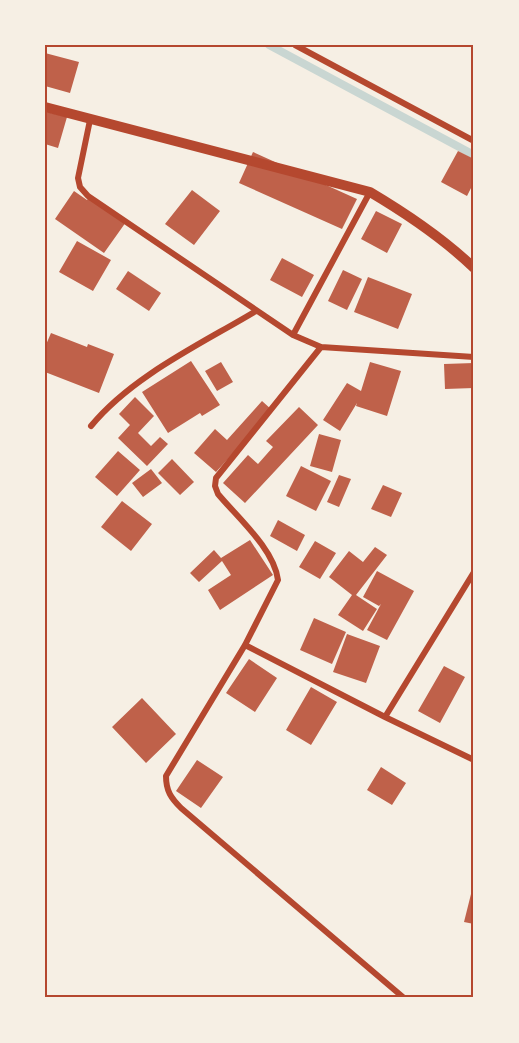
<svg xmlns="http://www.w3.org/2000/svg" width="519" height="1043" viewBox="0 0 519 1043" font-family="Poppins,sans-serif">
  <rect width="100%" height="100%" fill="#f6efe4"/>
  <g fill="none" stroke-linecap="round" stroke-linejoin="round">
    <path stroke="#c9d6d2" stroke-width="8" d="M 269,45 L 474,155"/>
  </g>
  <path fill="#bf614a" d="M 45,53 L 79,62 L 70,93 L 45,86 Z
    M 47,112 L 67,117 L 58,148 L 45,144 Z
    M 458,151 L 474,159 L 474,182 L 467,196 L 441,182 Z
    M 253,152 L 357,199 L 342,229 L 239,183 Z
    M 192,190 L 220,211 L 194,245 L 165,224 Z
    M 74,191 L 87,200 L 89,197 L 126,222 L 104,253 L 55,219 Z
    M 376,211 L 402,224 L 387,253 L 361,239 Z
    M 77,241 L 111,260 L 93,291 L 59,272 Z
    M 282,258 L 314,275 L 302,297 L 270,280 Z
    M 343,270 L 362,279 L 347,310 L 328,301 Z
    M 128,271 L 161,293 L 149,311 L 116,289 Z
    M 368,277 L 412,294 L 398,329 L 354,312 Z
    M 51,333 L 87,347 L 88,344 L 114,354 L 99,393 L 45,372 L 45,347 Z
    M 191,361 L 220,405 L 202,416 L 200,413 L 168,433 L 142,392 Z
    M 221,362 L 233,382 L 217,391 L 205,371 Z
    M 370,362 L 401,371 L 387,416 L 356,406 L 357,403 L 340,431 L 323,420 L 347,383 L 361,391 Z
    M 474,363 L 474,388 L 445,389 L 444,364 Z
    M 135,397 L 154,416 L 138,433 L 151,446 L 160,437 L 168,444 L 147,466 L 118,438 L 130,425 L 119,414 Z
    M 262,401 L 272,410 L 216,472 L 194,453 L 215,429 L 227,440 Z
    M 299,407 L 318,425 L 245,503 L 223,483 L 248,455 L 258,464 L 273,447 L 266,441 Z
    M 319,434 L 341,440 L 332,472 L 310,466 Z
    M 118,451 L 140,470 L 117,496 L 95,477 Z
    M 172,459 L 194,482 L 180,495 L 158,473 Z
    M 301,466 L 331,481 L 316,511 L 286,496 Z
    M 151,469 L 162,483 L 143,497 L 132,483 Z
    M 339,475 L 351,479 L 339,507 L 327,502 Z
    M 383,485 L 402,493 L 391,517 L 371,509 Z
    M 122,501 L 152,524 L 131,551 L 101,527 Z
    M 278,520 L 305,535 L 297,551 L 270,536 Z
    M 250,540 L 273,575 L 220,610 L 208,590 L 231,575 L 222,561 L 199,582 L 190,573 L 214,550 L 221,558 Z
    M 315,541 L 336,553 L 320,579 L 299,567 Z
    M 375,547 L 387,555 L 356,595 L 377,609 L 363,631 L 338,615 L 352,595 L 329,577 L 349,551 L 363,562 Z
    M 377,571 L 414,591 L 387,640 L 367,630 L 381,604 L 379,606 L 363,597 Z
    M 314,618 L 346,632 L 332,664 L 300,650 Z
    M 347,634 L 380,646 L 366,683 L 333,672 Z
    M 249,659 L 277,678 L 255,712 L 226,693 Z
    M 444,666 L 465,677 L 440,723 L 418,711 Z
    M 311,687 L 337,702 L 311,745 L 286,730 Z
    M 142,698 L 176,734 L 146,763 L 112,727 Z
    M 197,760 L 223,777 L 201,808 L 176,791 Z
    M 381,767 L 406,783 L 392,805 L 367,790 Z
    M 473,886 L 474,886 L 474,924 L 464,922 Z"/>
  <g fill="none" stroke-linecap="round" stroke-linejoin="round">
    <path stroke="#b5482f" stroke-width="6" d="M 295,45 L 474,141
      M 90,120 L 78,178 L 80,187 L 88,196 L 293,335 L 321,347 L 474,357
      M 293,335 L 370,192
      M 321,347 L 216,478 L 215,486 L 218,494 C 238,518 274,549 278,580 L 245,645 L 166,776 C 166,791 171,798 181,808 L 404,998
      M 91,426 C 132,376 201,344 256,311
      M 245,645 L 385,717 L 474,760
      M 385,717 L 474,572"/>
    <path stroke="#b5482f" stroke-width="10" d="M 45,107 L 370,192 C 407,214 443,238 474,268"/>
  </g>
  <rect width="519" height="1043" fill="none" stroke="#f6efe4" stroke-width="93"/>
  <rect x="46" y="46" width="426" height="950" fill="none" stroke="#b5482f" stroke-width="2"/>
</svg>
